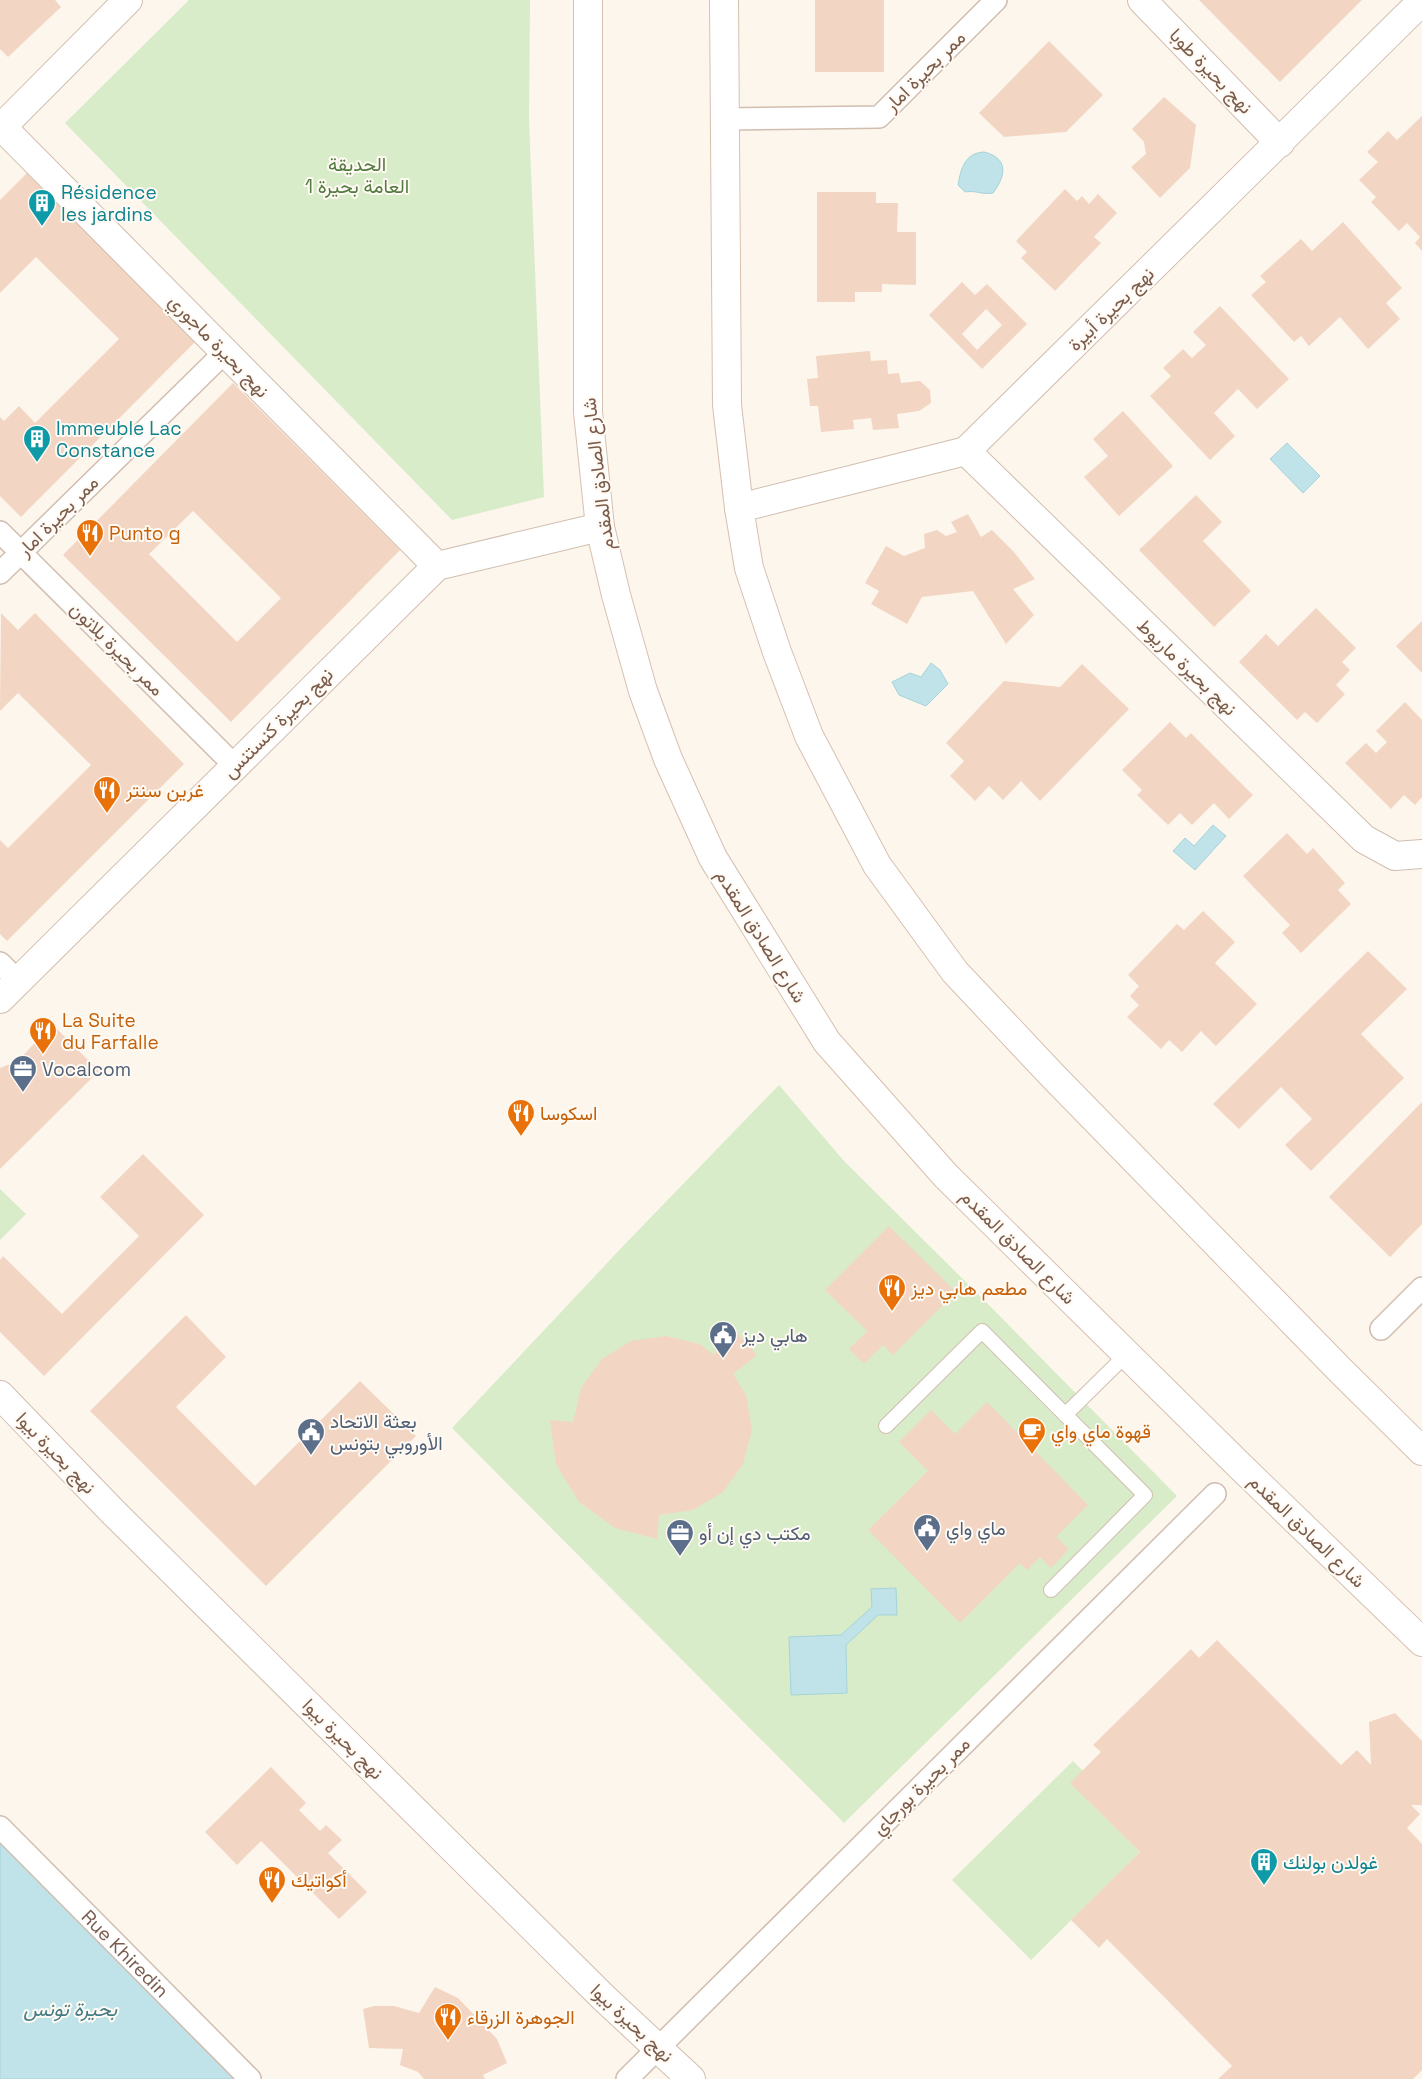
<svg xmlns="http://www.w3.org/2000/svg" width="1422" height="2079" viewBox="0 0 1422 2079" font-family="'Space Grotesk',Vazirmatn,sans-serif">
  <rect width="100%" height="100%" fill="#fdf6ec"/>
  <path fill="#d8ecc9" d="M 189,0 L 530,0 L 529,119 L 544,497 L 452,520 L 65,123 Z
    M 779,1085 L 844,1161 L 986,1302 L 1177,1496 L 844,1823 L 452,1428 L 625,1244 Z
    M 0,1189 L 26,1214 L 0,1240 Z
    M 1073,1761 L 1083,1771 L 1071,1783 L 1140,1852 L 1031,1960 L 952,1880 Z"/>
  <path fill="#bfe3e8" stroke="#a5d3da" d="M 984,152 C 1009,158 1006,176 993,193 C 982,195 976,190 965,192 L 958,185 C 961,168 965,153 984,152 Z
    M 1287,443 L 1320,476 L 1303,493 L 1270,459 Z
    M 931,663 L 940,670 L 948,684 L 926,706 L 899,695 L 892,682 L 910,673 L 921,677 Z
    M 1213,825 L 1226,836 L 1195,870 L 1173,851 L 1185,838 L 1194,846 Z
    M 896,1588 L 897,1615 L 878,1615 L 846,1645 L 847,1693 L 791,1695 L 789,1637 L 841,1635 L 872,1607 L 871,1589 Z
    M 0,1837 L 240,2079 L 0,2079 Z"/>
  <path fill="#f3d5c3" fill-rule="evenodd" d="M 0,0 L 55,0 L 61,7 L 8,57 L 0,49 Z
    M 815,0 L 884,0 L 884,72 L 815,72 Z
    M 1199,0 L 1362,0 L 1280,82 Z
    M 1049,41 L 1103,95 L 1066,132 L 1004,137 L 979,113 Z
    M 1164,97 L 1196,125 L 1190,168 L 1160,198 L 1131,167 L 1146,154 L 1144,142 L 1132,129 Z
    M 1422,116 L 1422,251 L 1415,243 L 1420,237 L 1407,223 L 1399,231 L 1371,202 L 1376,197 L 1359,180 L 1378,162 L 1367,152 L 1388,131 L 1397,140 Z
    M 29,171 L 197,340 L 21,517 L 0,496 L 0,417 L 4,421 L 19,406 L 35,423 L 119,339 L 36,257 L 0,293 L 0,200 Z
    M 1065,189 L 1077,201 L 1082,196 L 1089,204 L 1098,194 L 1117,213 L 1094,237 L 1101,243 L 1055,291 L 1021,258 L 1027,252 L 1016,241 Z
    M 817,192 L 876,192 L 876,203 L 898,203 L 897,232 L 916,232 L 916,285 L 882,284 L 882,292 L 855,292 L 855,302 L 817,302 Z
    M 1343,222 L 1402,288 L 1386,303 L 1400,319 L 1368,349 L 1340,317 L 1309,346 L 1301,336 L 1294,342 L 1251,295 L 1266,282 L 1260,276 L 1301,239 L 1312,251 Z
    M 962,282 L 975,295 L 987,284 L 1027,324 L 982,369 L 929,315 ZM 986,309 L 1002,325 L 977,350 L 962,334 Z
    M 1220,306 L 1289,379 L 1257,409 L 1238,389 L 1214,413 L 1235,436 L 1210,460 L 1150,396 L 1171,376 L 1163,368 L 1183,349 L 1192,358 L 1206,345 L 1193,332 Z
    M 870,351 L 871,361 L 887,360 L 888,374 L 899,373 L 901,383 L 920,381 L 930,390 L 931,403 L 919,411 L 897,414 L 899,428 L 873,430 L 871,418 L 853,420 L 854,429 L 821,432 L 818,406 L 810,406 L 807,379 L 818,378 L 816,356 Z
    M 233,383 L 400,550 L 231,722 L 63,555 ZM 193,511 L 281,598 L 237,642 L 149,554 Z
    M 1123,411 L 1173,466 L 1119,516 L 1084,477 L 1108,456 L 1093,439 Z
    M 1196,495 L 1222,522 L 1203,541 L 1251,591 L 1214,627 L 1139,550 Z
    M 968,514 L 981,537 L 992,530 L 1014,552 L 1035,579 L 1013,589 L 1034,615 L 1006,644 L 973,591 L 922,597 L 907,624 L 871,604 L 879,591 L 865,583 L 886,546 L 904,556 L 925,548 L 924,534 L 937,530 L 946,536 L 957,532 L 951,522 Z
    M 1316,608 L 1356,648 L 1342,662 L 1350,670 L 1336,685 L 1345,694 L 1317,723 L 1305,712 L 1297,720 L 1239,662 L 1266,634 L 1278,646 Z
    M 1,613 L 18,630 L 35,613 L 184,764 L 7,941 L 0,934 L 0,840 L 8,848 L 91,765 L 18,693 L 0,711 Z
    M 1422,621 L 1422,673 L 1396,646 Z
    M 1082,664 L 1129,709 L 1040,801 L 1021,781 L 1003,800 L 989,786 L 975,801 L 950,776 L 964,761 L 946,743 L 1004,681 L 1060,687 Z
    M 1405,702 L 1422,720 L 1422,797 L 1415,805 L 1404,795 L 1391,809 L 1345,763 L 1366,743 L 1376,753 L 1387,742 L 1376,731 Z
    M 1170,722 L 1186,738 L 1191,733 L 1253,795 L 1229,819 L 1214,803 L 1192,825 L 1180,813 L 1168,825 L 1137,795 L 1142,790 L 1122,770 Z
    M 1287,833 L 1307,854 L 1313,848 L 1345,883 L 1338,890 L 1351,904 L 1301,953 L 1282,933 L 1290,925 L 1243,876 Z
    M 1203,911 L 1235,942 L 1215,963 L 1257,1004 L 1216,1046 L 1201,1031 L 1182,1052 L 1169,1040 L 1161,1049 L 1127,1017 L 1139,1005 L 1130,996 L 1139,986 L 1128,975 L 1177,924 L 1184,930 Z
    M 1368,951 L 1407,989 L 1361,1034 L 1404,1078 L 1311,1171 L 1285,1145 L 1312,1119 L 1281,1087 L 1239,1129 L 1213,1104 Z
    M 52,1024 L 99,1071 L 0,1169 L 0,1068 L 18,1061 Z
    M 1422,1102 L 1422,1224 L 1390,1257 L 1329,1197 Z
    M 143,1154 L 204,1215 L 44,1376 L 0,1332 L 0,1260 L 3,1256 L 62,1314 L 139,1236 L 100,1197 Z
    M 889,1226 L 956,1292 L 893,1355 L 883,1345 L 864,1364 L 849,1349 L 867,1331 L 825,1290 Z
    M 186,1315 L 226,1357 L 176,1407 L 255,1486 L 360,1381 L 416,1436 L 266,1586 L 90,1411 Z
    M 731,1326 L 757,1355 L 733,1374 L 746,1395 L 752,1430 L 743,1464 L 723,1492 L 693,1510 L 659,1515 L 657,1539 L 615,1528 L 579,1502 L 556,1464 L 550,1420 L 573,1422 L 581,1388 L 602,1359 L 631,1341 L 666,1336 L 700,1344 L 714,1355 Z
    M 987,1402 L 1088,1505 L 1056,1537 L 1069,1549 L 1051,1568 L 1040,1557 L 1027,1570 L 1020,1563 L 960,1623 L 868,1530 L 928,1471 L 899,1442 L 931,1410 L 955,1434 Z
    M 1217,1640 L 1341,1765 L 1357,1750 L 1371,1765 L 1369,1722 L 1395,1713 L 1422,1741 L 1422,1805 L 1411,1805 L 1420,1814 L 1407,1828 L 1422,1844 L 1422,2070 L 1413,2079 L 1218,2079 L 1232,2066 L 1107,1939 L 1099,1948 L 1071,1920 L 1140,1852 L 1070,1783 L 1101,1752 L 1093,1745 L 1191,1649 L 1199,1658 Z
    M 271,1767 L 306,1803 L 299,1810 L 320,1831 L 326,1825 L 342,1840 L 328,1853 L 367,1892 L 339,1919 L 261,1841 L 237,1865 L 205,1832 Z
    M 435,1987 L 458,1998 L 497,2039 L 507,2063 L 483,2075 L 485,2079 L 424,2079 L 418,2072 L 400,2065 L 403,2049 L 369,2048 L 363,2009 L 374,2006 L 394,2006 L 419,2013 Z"/>
  <g fill="none" stroke-linecap="round" stroke-linejoin="round">
    <defs>
      <path id="service" d="M 1065,1415 L 1127,1354
        M 886,1426 L 982,1331 L 1145,1495 L 1051,1590"/>
      <g id="pedestrian">
        <path d="M 724,119 L 879,117 L 996,0"/>
        <path d="M 0,532 L 235,766"/>
        <path d="M 0,573 L 224,353"/>
        <path d="M 0,963 L 18,981"/>
        <path d="M 1381,1329 L 1422,1288"/>
        <path id="s1" d="M 0,1827 L 250,2079"/>
        <path d="M 627,2079 L 1215,1494"/>
      </g>
      <path id="minor" d="M 1142,0 L 1280,143
        M 0,125 L 437,566
        M 966,451 L 1364,839 L 1395,856 L 1422,854
        M 739,508 L 966,451 L 1422,1
        M 0,999 L 437,566 L 600,527
        M 0,1395 L 113,1512 L 604,1998 L 691,2079"/>
      <path id="tertiary" d="M 0,129 L 128,0"/>
      <path id="secondary" d="M 588,0 L 588,412 L 600,527 L 616,595 L 643,691 L 668,759 L 713,858 L 827,1042 L 946,1176 L 1242,1468 L 1422,1642
        M 724,0 L 727,405 L 739,508 L 749,568 L 777,652 L 809,736 L 877,865 L 955,972 L 1052,1075 L 1340,1370 L 1422,1451"/>
    </defs>
    <use href="#service" stroke="#d1beb0" stroke-width="16"/>
    <use href="#pedestrian" stroke="#d1beb0" stroke-width="24"/>
    <use href="#minor" stroke="#d1beb0" stroke-width="30"/>
    <use href="#tertiary" stroke="#d1beb0" stroke-width="30"/>
    <use href="#secondary" stroke="#d6c0b0" stroke-width="30"/>
    <use href="#service" stroke="#fff" stroke-width="14"/>
    <use href="#pedestrian" stroke="#fff" stroke-width="21"/>
    <use href="#minor" stroke="#fff" stroke-width="28"/>
    <use href="#tertiary" stroke="#fff" stroke-width="28"/>
    <use href="#secondary" stroke="#fff" stroke-width="28"/>
  </g>
  <defs>
    <symbol id="building-pin" viewBox="-11 -11 22 30"><path d="M0 17L-7.5 6A9.5 9.5 0 1 1 7.5 6Z" fill="#0f9aa8" stroke="#fffaf3"/><path d="M-4-6H4V6H1V3H-1V6H-4ZM-2.5-4.3h1.7v1.8h-1.7ZM.8-4.3h1.7v1.8H.8ZM-2.5-1h1.7V.8h-1.7ZM.8-1h1.7V.8H.8Z" fill="#fff"/></symbol>
    <symbol id="restaurant-pin" viewBox="-11 -11 22 30"><path d="M0 17L-7.5 6A9.5 9.5 0 1 1 7.5 6Z" fill="#e8710a" stroke="#fffaf3"/><path d="M-5-6h1v4h1v-4h1v4h1v-4h1v5L-1.5 .5V6h-2V.5L-5-1ZM5-6V6H3V1.5H1.5Q1.5-4 5-6Z" fill="#fff"/></symbol>
    <symbol id="office-pin" viewBox="-11 -11 22 30"><path d="M0 17L-7.5 6A9.5 9.5 0 1 1 7.5 6Z" fill="#5c6f8a" stroke="#fffaf3"/><path d="M-6-3h4V-5.5h4V-3h4V5H-6ZM-1-4.5V-3h2v-1.5ZM-6 0V1H6V0Z" fill="#fff"/></symbol>
    <symbol id="civic-pin" viewBox="-11 -11 22 30"><path d="M0 17L-7.5 6A9.5 9.5 0 1 1 7.5 6Z" fill="#5c6f8a" stroke="#fffaf3"/><path d="M-.6-6.5H3V-4.5H.6V-3L4-1V1h2V6H-6V1h2V-1L-.6-3ZM-1.2 2.5V6h2.4V2.5Z" fill="#fff"/></symbol>
    <symbol id="cafe-pin" viewBox="-11 -11 22 30"><path d="M0 17L-7.5 6A9.5 9.5 0 1 1 7.5 6Z" fill="#e8710a" stroke="#fffaf3"/><path d="M-5.5-4.5H6V0H3Q3 3.5 0 3.5H-2.5Q-5.5 3.5-5.5 0ZM3-3.2v2h1.7v-2ZM-6 4.5H4V6H-6Z" fill="#fff"/></symbol>
  </defs>
  <g fill-rule="evenodd">
    <use href="#building-pin" x="26" y="187" width="32" height="43"/>
    <use href="#building-pin" x="21" y="423" width="32" height="43"/>
    <use href="#restaurant-pin" x="74" y="517" width="32" height="43"/>
    <use href="#restaurant-pin" x="91" y="774" width="32" height="43"/>
    <use href="#restaurant-pin" x="27" y="1015" width="32" height="43"/>
    <use href="#office-pin" x="7" y="1053" width="32" height="43"/>
    <use href="#restaurant-pin" x="505" y="1097" width="32" height="43"/>
    <use href="#restaurant-pin" x="876" y="1272" width="32" height="43"/>
    <use href="#civic-pin" x="707" y="1319" width="32" height="43"/>
    <use href="#cafe-pin" x="1016" y="1415" width="32" height="43"/>
    <use href="#civic-pin" x="295" y="1416" width="32" height="43"/>
    <use href="#civic-pin" x="911" y="1512" width="32" height="43"/>
    <use href="#office-pin" x="664" y="1517" width="32" height="43"/>
    <use href="#building-pin" x="1248" y="1846" width="32" height="43"/>
    <use href="#restaurant-pin" x="256" y="1864" width="32" height="43"/>
    <use href="#restaurant-pin" x="432" y="2001" width="32" height="43"/>
  </g>
  <g text-anchor="middle" dominant-baseline="central" stroke-width="4" stroke-linejoin="round" paint-order="stroke">
    <g font-size="19" fill="#7a5c4d" stroke="#fffaf3">
      <text transform="translate(925 71) rotate(-45)">ممر بحيرة امار</text>
      <text transform="translate(1211 71) rotate(46)">نهج بحيرة طوبا</text>
      <text transform="translate(1111 309) rotate(-44)">نهج بحيرة أبيرة</text>
      <text transform="translate(219 346) rotate(46)">نهج بحيرة ماجوري</text>
      <text transform="translate(598 474) rotate(-97)">شارع الصادق المقدم</text>
      <text transform="translate(58 516) rotate(-45)">ممر بحيرة امار</text>
      <text transform="translate(117 649) rotate(45)">ممر بحيرة بلاتون</text>
      <text transform="translate(1187 667) rotate(44)">نهج بحيرة ماريوط</text>
      <text transform="translate(278 723) rotate(-45)">نهج بحيرة كنستنس</text>
      <text transform="translate(761 936) rotate(58)">شارع الصادق المقدم</text>
      <text transform="translate(1018 1247) rotate(45)">شارع الصادق المقدم</text>
      <text transform="translate(56 1453) rotate(46)">نهج بحيرة بيوا</text>
      <text transform="translate(1307 1531) rotate(44)">شارع الصادق المقدم</text>
      <text transform="translate(343 1739) rotate(45)">نهج بحيرة بيوا</text>
      <text transform="translate(921 1786) rotate(-45)">ممر بحيرة بورجاي</text>
      <text stroke="none"><textPath href="#s1" startOffset="178">Rue Khiredin</textPath></text>
      <text transform="translate(632 2023) rotate(43)">نهج بحيرة بيوا</text>
    </g>
    <g font-size="19" fill="#537a41" stroke="#fffaf3">
      <text x="357" y="164">الحديقة<tspan x="357" dy="22">العامة بحيرة 1</tspan></text>
    </g>
    <g font-size="19" fill="#0d838f" stroke="#fffaf3" text-anchor="start">
      <text x="61" y="192">Résidence<tspan x="61" dy="22">les jardins</tspan></text>
      <text x="56" y="428">Immeuble Lac<tspan x="56" dy="22">Constance</tspan></text>
      <text x="1283" y="1862">غولدن بولنك</text>
    </g>
    <g font-size="19" fill="#c56008" stroke="#fffaf3" text-anchor="start">
      <text x="109" y="533">Punto g</text>
      <text x="126" y="790">غرين سنتر</text>
      <text x="62" y="1020">La Suite<tspan x="62" dy="22">du Farfalle</tspan></text>
      <text x="540" y="1113">اسكوسا</text>
      <text x="911" y="1288">مطعم هابي ديز</text>
      <text x="1051" y="1431">قهوة ماي واي</text>
      <text x="291" y="1880">أكواتيك</text>
      <text x="467" y="2017">الجوهرة الزرقاء</text>
    </g>
    <g font-size="19" fill="#4e5e75" stroke="#fffaf3" text-anchor="start">
      <text x="42" y="1069">Vocalcom</text>
      <text x="742" y="1335">هابي ديز</text>
      <text x="330" y="1421">بعثة الاتحاد<tspan x="330" dy="22">الأوروبي بتونس</tspan></text>
      <text x="946" y="1528">ماي واي</text>
      <text x="699" y="1533">مكتب دي إن أو</text>
    </g>
    <g font-size="20" font-style="italic" fill="#437c86" stroke="#fffaf3">
      <text x="70" y="2009">بحيرة تونس</text>
    </g>
  </g>
</svg>
